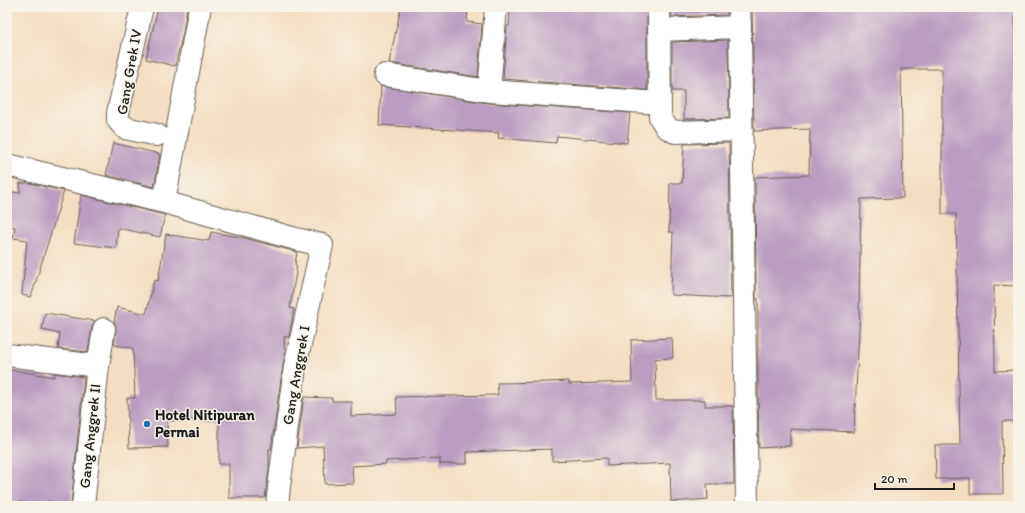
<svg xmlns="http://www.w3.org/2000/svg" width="1025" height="513" viewBox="0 0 1025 513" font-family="Itim,sans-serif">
  <rect width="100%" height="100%" fill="#f7f3e8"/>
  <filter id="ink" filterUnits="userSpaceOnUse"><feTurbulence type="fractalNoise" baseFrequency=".025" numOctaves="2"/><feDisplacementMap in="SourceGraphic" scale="8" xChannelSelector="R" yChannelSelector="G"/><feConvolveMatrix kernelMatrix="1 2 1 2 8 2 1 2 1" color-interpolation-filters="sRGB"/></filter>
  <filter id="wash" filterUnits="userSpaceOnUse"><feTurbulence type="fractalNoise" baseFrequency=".012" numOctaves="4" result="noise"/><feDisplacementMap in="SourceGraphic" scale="16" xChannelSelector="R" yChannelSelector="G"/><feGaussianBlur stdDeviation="0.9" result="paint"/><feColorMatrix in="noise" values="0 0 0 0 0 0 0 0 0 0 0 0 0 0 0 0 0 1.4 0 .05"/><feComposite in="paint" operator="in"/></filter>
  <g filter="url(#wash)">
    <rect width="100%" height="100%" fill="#f4dec3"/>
    <g id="blocks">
      <path fill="#ba9dc0" d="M 158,7 L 187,7 L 183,33 L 175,66 L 146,59 Z
        M 401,7 L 468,7 L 467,22 L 482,24 L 478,77 L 389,63 Z
        M 510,7 L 647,7 L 647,90 L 503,79 L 507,26 L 509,26 Z
        M 672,7 L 727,7 L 727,15 L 672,17 Z
        M 752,7 L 932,7 L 932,8 L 1015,9 L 1015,104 L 1018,104 L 1018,128 L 1015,128 L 1014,198 L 1018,198 L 1018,286 L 994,285 L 995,371 L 1018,370 L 1018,421 L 1002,421 L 1003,494 L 970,494 L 970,478 L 936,479 L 935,445 L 960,445 L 956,214 L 942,214 L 942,69 L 901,69 L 903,198 L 861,199 L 859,309 L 860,309 L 854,432 L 790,429 L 790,446 L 759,448 L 758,377 L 758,299 L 756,299 L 755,177 L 809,175 L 810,129 L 754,131 Z
        M 728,40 L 729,118 L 684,119 L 684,91 L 672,91 L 672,42 Z
        M 381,86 L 488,103 L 630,113 L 627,143 L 557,136 L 556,143 L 498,138 L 499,133 L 379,125 Z
        M 113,143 L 160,154 L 154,187 L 106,175 Z
        M 729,143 L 731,298 L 671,295 L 673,232 L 669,232 L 670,183 L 682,183 L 684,144 Z
        M 20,183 L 29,183 L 64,191 L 31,297 L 22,295 L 27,240 L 13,238 L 15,227 L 7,226 L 7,191 L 20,193 Z
        M 81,195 L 165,215 L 160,237 L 118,228 L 116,248 L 74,243 Z
        M 211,232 L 244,238 L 297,252 L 295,265 L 297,266 L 290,308 L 294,309 L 289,337 L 284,337 L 285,355 L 283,365 L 271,449 L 269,449 L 269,470 L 265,498 L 229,498 L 229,464 L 219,464 L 219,419 L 167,421 L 168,447 L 129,448 L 127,398 L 135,398 L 133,348 L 114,345 L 116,331 L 116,325 L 114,322 L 117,307 L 146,314 L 154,280 L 158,281 L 166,234 L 209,241 Z
        M 45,313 L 95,321 L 92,327 L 88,352 L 58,349 L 60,334 L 42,330 Z
        M 672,338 L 673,358 L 655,359 L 656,400 L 705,400 L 705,406 L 733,406 L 734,484 L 707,484 L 708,499 L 671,502 L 670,463 L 607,466 L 607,458 L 552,461 L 552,449 L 467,452 L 467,464 L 440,464 L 440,458 L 386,461 L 386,464 L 352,466 L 353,483 L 325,484 L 323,446 L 297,448 L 304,397 L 332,398 L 332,401 L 351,401 L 351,416 L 397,414 L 396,397 L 498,395 L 497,383 L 548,382 L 569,381 L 569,384 L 632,382 L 631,340 Z
        M 7,369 L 54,377 L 54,373 L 84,377 L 71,505 L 47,501 L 46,506 L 25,506 L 25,502 L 7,502 Z"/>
    </g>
  </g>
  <g filter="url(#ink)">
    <use href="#blocks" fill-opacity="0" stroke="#686056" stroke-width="1"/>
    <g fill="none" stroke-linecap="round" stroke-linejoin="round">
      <defs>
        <path id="minor" d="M 142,7 L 118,113 L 118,120 L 125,128 L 157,135
          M 659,7 L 660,117 L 666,127 L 675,132 L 742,130
          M 739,7 L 740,27
          M 659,30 L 740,27 L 747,506
          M 385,75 L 489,91 L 660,103
          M 489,91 L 496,7
          M 7,165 L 164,202 L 296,239 L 322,245 L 295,367 L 279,487 L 277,506
          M 164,202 L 200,7
          M 7,355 L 98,366
          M 83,506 L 98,366 L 104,329"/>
      </defs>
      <use href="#minor" stroke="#686056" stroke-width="24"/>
      <use href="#minor" stroke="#fff" stroke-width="22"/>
    </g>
  </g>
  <circle fill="#1f6fb2" stroke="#f7f3e8" stroke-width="1.5" cx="147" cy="424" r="4"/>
  <g text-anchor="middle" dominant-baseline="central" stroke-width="3" stroke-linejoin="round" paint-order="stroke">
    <g font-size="15" fill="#1c1c1c" stroke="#f7f3e8">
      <text transform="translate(129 72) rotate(-80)">Gang Grek IV</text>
      <text transform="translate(296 375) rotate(-80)">Gang Anggrek I</text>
      <text transform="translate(90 436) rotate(-84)">Gang Anggrek II</text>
    </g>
    <g font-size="15" font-weight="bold" fill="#1c1c1c" stroke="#f7f3e8" text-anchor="start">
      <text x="155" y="415">Hotel Nitipuran<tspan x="155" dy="17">Permai</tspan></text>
    </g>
  </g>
  <rect width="1025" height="513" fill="none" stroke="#f7f3e8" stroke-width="24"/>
  <path d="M875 483v6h79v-6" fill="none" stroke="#1c1c1c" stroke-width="2"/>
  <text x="881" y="483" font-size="12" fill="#1c1c1c" stroke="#f7f3e8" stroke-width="3" paint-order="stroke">20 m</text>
</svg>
